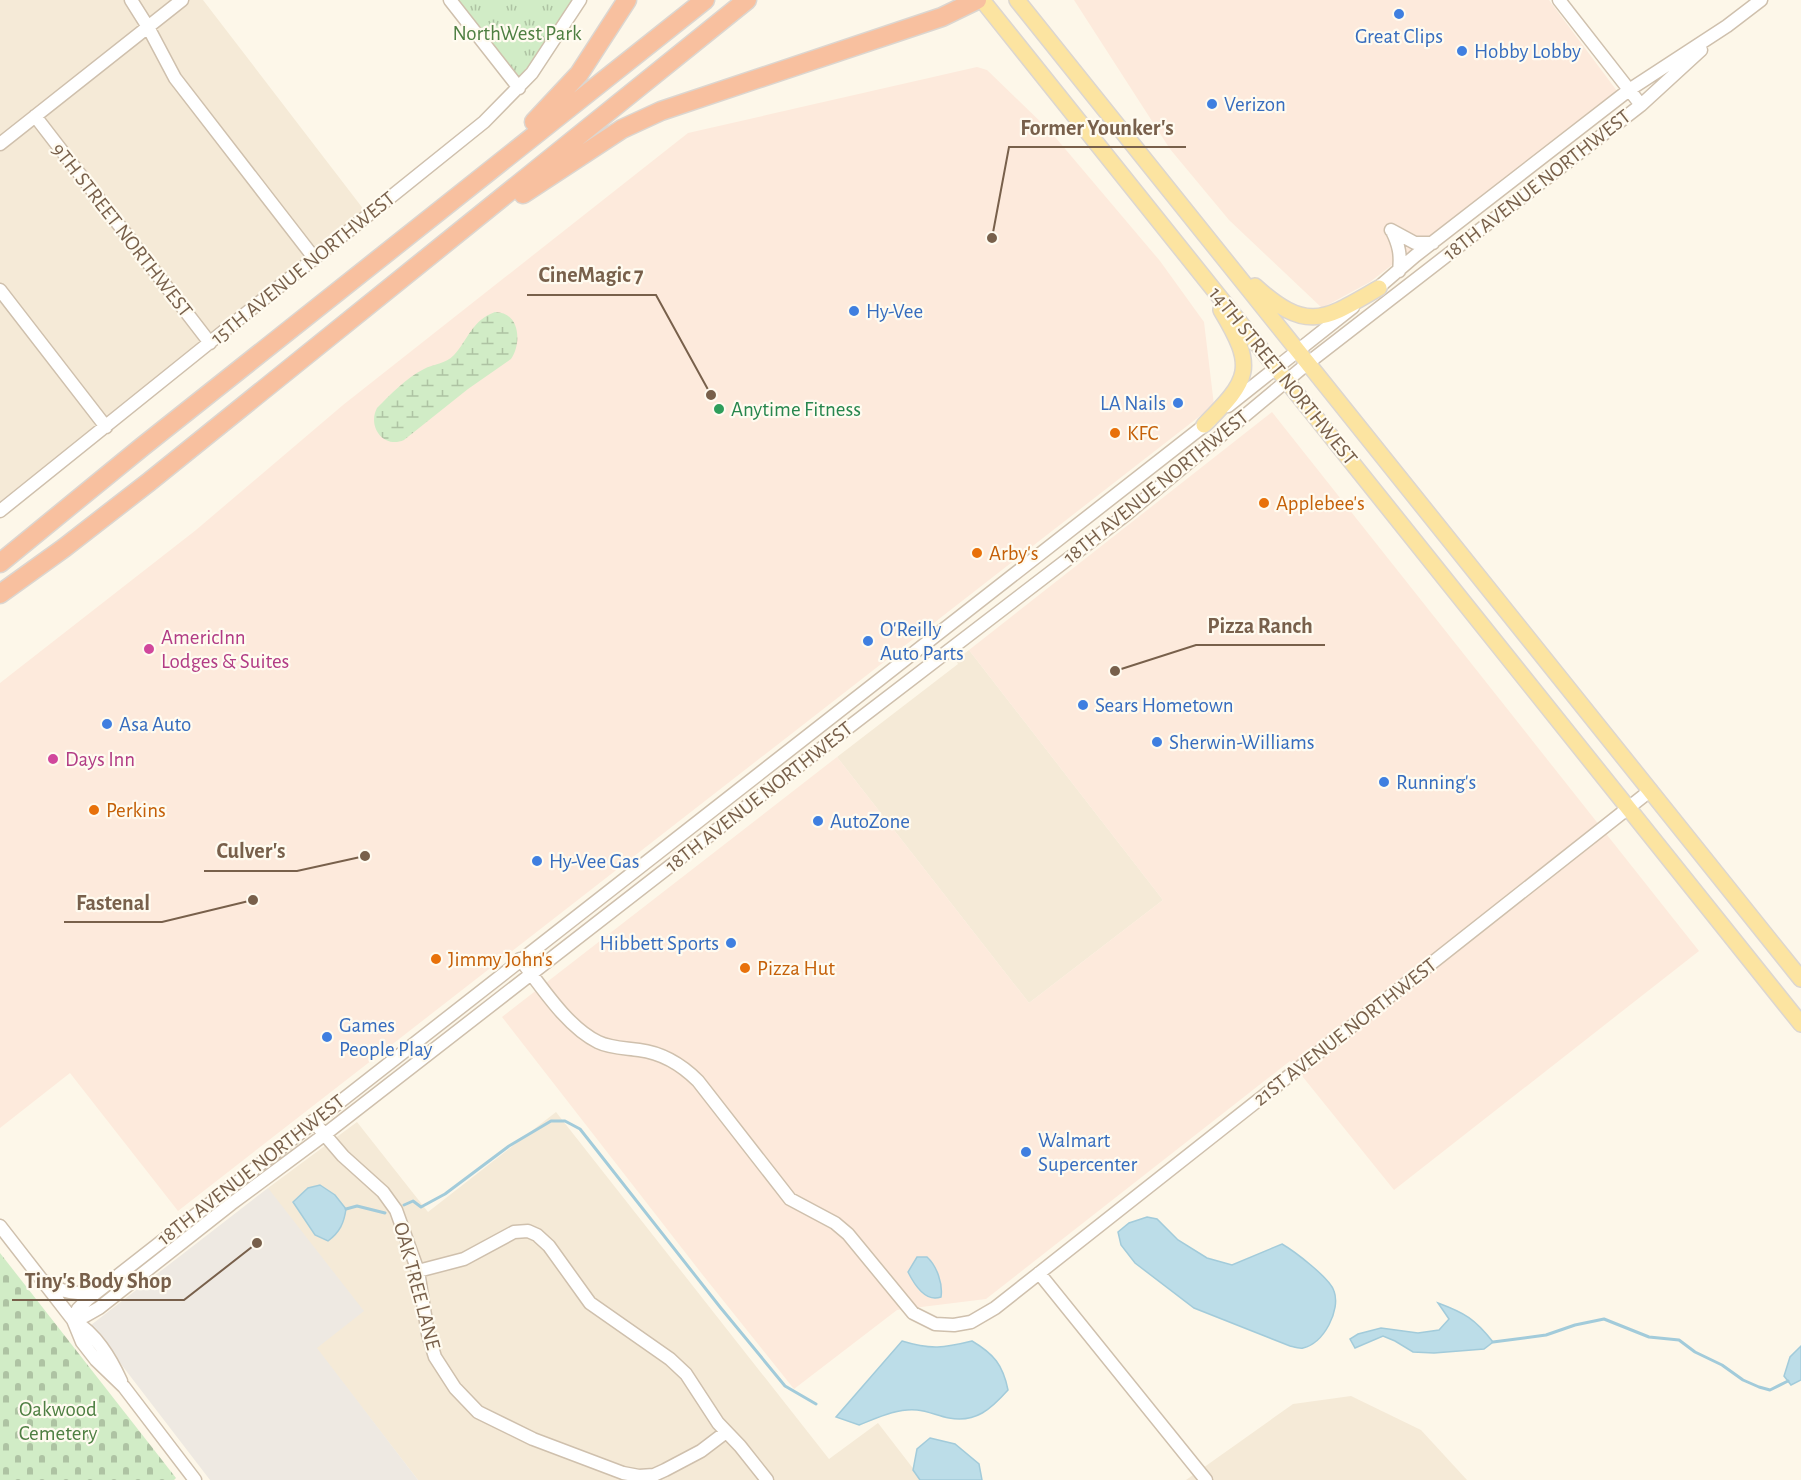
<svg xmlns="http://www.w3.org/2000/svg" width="1801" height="1480" viewBox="0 0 1801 1480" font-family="'Alegreya Sans',sans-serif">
  <defs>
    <pattern id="wetland-marsh" width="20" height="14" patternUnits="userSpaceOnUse" patternTransform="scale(1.5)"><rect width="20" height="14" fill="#d1ecc6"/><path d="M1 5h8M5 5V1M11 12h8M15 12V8" fill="none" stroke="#aec3a3"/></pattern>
    <pattern id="cemetery-stones" width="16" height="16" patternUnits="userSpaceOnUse" patternTransform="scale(1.5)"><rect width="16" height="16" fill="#d1ecc6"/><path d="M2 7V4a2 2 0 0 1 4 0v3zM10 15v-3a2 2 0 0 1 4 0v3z" fill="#aec3a3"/></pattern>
    <pattern id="park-tufts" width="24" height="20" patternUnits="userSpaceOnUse" patternTransform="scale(1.5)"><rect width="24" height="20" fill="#d1ecc6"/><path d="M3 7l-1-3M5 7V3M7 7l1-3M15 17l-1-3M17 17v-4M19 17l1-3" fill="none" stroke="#aec3a3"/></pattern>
  </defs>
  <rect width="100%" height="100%" fill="#fdf7e9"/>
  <path fill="#f5ead7" d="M 0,0 L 203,0 L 371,219 L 0,515 Z
    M 969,650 L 1163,900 L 1029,1003 L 837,757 L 958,664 L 956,660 Z
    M 556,1112 L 829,1459 L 878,1423 L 922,1480 L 418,1480 L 316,1348 L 268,1188 L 357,1122 L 428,1212 Z
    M 1351,1396 L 1421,1430 L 1467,1480 L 1186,1480 L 1293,1404 Z"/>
  <path fill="#fdeadc" d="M 1074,0 L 1549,0 L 1617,91 L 1370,282 L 1322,308 L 1229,220 L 1170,149 Z
    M 977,67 L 987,70 L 1050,131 L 1160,261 L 1204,322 L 1214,405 L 178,1211 L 70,1073 L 0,1128 L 0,683 L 196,530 L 343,405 L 688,133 Z
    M 1272,412 L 1699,951 L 1394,1190 L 1290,1061 L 986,1299 L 897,1310 L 794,1389 L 702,1274 L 502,1017 L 837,757 L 1029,1003 L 1163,900 L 969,650 Z"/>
  <path fill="#eee9e2" d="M 268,1188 L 364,1311 L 317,1348 L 418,1480 L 210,1480 L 91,1325 Z"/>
  <path fill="url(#wetland-marsh)" d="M 495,312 C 520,312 522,343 511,359 L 468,389 L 404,440 C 384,449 367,427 377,408 C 390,395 407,377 424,369 C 433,364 446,364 454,355 C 468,340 472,320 495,312 Z"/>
  <path fill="url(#cemetery-stones)" d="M 0,1253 L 176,1478 L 174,1480 L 0,1480 Z"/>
  <path fill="url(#park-tufts)" d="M 450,0 L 578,0 L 519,88 Z"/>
  <path fill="#bcdde8" stroke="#a2cbda" stroke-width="1.5" d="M 320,1185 L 335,1195 L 346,1209 C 344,1223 340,1232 328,1241 L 315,1235 L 293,1202 L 308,1188 Z
    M 1147,1217 L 1157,1219 L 1178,1240 L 1207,1258 L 1232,1265 L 1282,1244 C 1294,1251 1330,1278 1334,1291 C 1341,1310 1324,1343 1303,1348 C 1300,1349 1294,1347 1290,1346 L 1194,1308 L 1135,1263 L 1121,1245 L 1118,1232 L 1129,1223 Z
    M 917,1257 L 927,1257 C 937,1266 943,1284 941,1297 C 925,1303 914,1284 908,1272 Z
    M 1438,1303 C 1465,1313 1475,1319 1493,1342 L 1484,1349 L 1434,1353 L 1413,1352 L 1395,1341 L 1383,1336 L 1355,1348 L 1350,1339 L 1358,1334 L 1381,1328 L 1418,1333 L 1439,1330 L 1449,1319 Z
    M 902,1341 C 931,1350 944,1348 972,1341 C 994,1354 1003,1365 1008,1390 C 991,1409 976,1423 949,1418 C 938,1416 928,1411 917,1410 C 897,1408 877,1418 859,1425 L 836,1417 Z
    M 1801,1346 L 1801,1380 L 1791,1385 L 1784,1376 L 1790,1357 Z
    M 930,1438 L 955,1444 L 979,1464 L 982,1480 L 920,1480 L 913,1470 L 917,1449 Z"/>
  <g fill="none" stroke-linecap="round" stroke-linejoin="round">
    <path stroke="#a2cbda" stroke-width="3" d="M 404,1205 L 413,1201 L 421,1207 L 445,1194 L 509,1146 L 551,1121 L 565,1121 L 580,1129 L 720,1307 L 785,1386 L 816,1404
      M 346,1209 L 357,1206 L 385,1213
      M 1493,1342 L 1546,1335 L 1575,1325 L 1604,1319 L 1649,1337 L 1679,1340 L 1695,1352 L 1722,1365 L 1743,1380 L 1759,1387 L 1770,1390 L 1788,1381"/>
    <defs>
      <path id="minor" d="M 131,0 L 148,27 L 175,78 L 315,259
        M 450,0 L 519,88
        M 1559,0 L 1641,105
        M 35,116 L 210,343
        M 0,144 L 182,0
        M 1391,230 L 1415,243 L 1433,243
        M 1392,231 C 1399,245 1401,255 1399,271
        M 0,290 L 106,427
        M 1372,293 L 1415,256 L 1629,90 L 1727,26 L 1761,0
        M 1228,406 L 1353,307
        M 0,511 L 484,122 L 532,73 L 580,0
        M 520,959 C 541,986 567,1027 598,1042 C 610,1048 625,1048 639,1050 C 663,1053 681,1064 698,1081 L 790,1199 L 835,1223 L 848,1234 L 913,1313 L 935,1324 L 954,1325 L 971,1322 L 995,1308 L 1651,790
        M 313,1121 L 343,1156 L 383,1192 L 396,1210 L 418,1271 L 428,1334 L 435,1357 L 455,1388 L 478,1412 L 533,1439 L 623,1473 L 639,1476 L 654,1475 L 665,1470 L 701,1451 L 726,1432
        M 0,1226 L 73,1320 L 82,1342 L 96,1360 L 124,1387 L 195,1480
        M 418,1271 L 464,1259 L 514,1232 L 528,1231 L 537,1235 L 549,1246 L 590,1303 L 670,1359 L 686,1374 L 718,1423 L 740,1446 L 767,1480
        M 1039,1273 L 1206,1480
        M 46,1282 C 61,1292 77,1296 95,1291
        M 73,1320 L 78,1309 L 88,1299 L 1210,421
        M 73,1320 L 85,1316 L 99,1308 L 231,1204 L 324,1135 L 849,727 L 1128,513 L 1308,363 L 1641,105 L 1701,50
        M 73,1320 C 96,1334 110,1357 121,1381"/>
      <path id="major" d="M 982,0 L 1801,1024
        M 1017,0 L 1801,979
        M 1255,286 C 1308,334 1325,319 1379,288
        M 1204,425 C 1250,379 1256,368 1221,310"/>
      <path id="highway" d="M 534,122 L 579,74 L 627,0
        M 523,194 L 622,129 L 661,111 L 942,17 L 977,0
        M 0,563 L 142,447 L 705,0
        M 0,594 L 64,548 L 149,482 L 747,0"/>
    </defs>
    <use href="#minor" stroke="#cfc0ad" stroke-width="15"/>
    <use href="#major" stroke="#dcd6d0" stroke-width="18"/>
    <use href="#highway" stroke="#dcd6d0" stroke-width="21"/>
    <use href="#minor" stroke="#fff" stroke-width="12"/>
    <use href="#major" stroke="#fce4a1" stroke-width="15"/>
    <use href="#highway" stroke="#f8c09f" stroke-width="18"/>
  </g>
  <g fill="#3f7fe0" stroke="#fffbf0" stroke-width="2">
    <circle cx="1399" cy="14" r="6"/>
    <circle cx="1462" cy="51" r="6"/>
    <circle cx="1212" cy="104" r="6"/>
    <circle cx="854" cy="311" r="6"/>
    <circle cx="1178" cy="403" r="6"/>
    <circle cx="868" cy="641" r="6"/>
    <circle cx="1083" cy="705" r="6"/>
    <circle cx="107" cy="724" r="6"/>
    <circle cx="1157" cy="742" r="6"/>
    <circle cx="1384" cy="782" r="6"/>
    <circle cx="818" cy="821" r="6"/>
    <circle cx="537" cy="861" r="6"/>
    <circle cx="731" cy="943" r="6"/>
    <circle cx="327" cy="1037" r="6"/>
    <circle cx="1026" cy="1152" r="6"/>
  </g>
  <circle fill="#2e9e5b" stroke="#fffbf0" stroke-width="2" cx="719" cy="409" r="6"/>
  <g fill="#e8710a" stroke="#fffbf0" stroke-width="2">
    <circle cx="1115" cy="433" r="6"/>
    <circle cx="1264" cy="503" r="6"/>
    <circle cx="977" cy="553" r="6"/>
    <circle cx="94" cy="810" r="6"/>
    <circle cx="436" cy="959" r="6"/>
    <circle cx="745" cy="968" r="6"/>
  </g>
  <g fill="#d1479c" stroke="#fffbf0" stroke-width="2">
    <circle cx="149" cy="649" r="6"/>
    <circle cx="53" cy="759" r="6"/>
  </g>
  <g text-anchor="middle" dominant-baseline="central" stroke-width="4.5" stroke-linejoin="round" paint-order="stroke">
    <g font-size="21" fill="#4e7f42" stroke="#fffbf0">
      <text x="517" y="33">NorthWest Park</text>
      <text x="58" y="1409">Oakwood<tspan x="58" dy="24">Cemetery</tspan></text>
    </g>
    <g font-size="21" fill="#366cbe" stroke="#fffbf0" text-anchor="start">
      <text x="1399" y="36" text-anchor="middle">Great Clips</text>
      <text x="1474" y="51">Hobby Lobby</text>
      <text x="1224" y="104">Verizon</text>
      <text x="866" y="311">Hy-Vee</text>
      <text x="1166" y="403" text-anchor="end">LA Nails</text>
      <text x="880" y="629">O'Reilly<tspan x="880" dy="24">Auto Parts</tspan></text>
      <text x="1095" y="705">Sears Hometown</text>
      <text x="119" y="724">Asa Auto</text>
      <text x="1169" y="742">Sherwin-Williams</text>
      <text x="1396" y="782">Running's</text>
      <text x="830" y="821">AutoZone</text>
      <text x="549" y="861">Hy-Vee Gas</text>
      <text x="719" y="943" text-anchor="end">Hibbett Sports</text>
      <text x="339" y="1025">Games<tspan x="339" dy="24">People Play</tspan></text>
      <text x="1038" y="1140">Walmart<tspan x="1038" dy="24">Supercenter</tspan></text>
    </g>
    <g font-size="21" fill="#78604b" stroke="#fffbf0">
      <text transform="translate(1537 185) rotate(-38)">18TH AVENUE NORTHWEST</text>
      <text transform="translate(122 230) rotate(52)">9TH STREET NORTHWEST</text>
      <text transform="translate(303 268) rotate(-39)">15TH AVENUE NORTHWEST</text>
      <text transform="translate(1283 376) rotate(51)">14TH STREET NORTHWEST</text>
      <text transform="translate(1156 487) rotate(-39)">18TH AVENUE NORTHWEST</text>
      <text transform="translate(759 797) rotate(-38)">18TH AVENUE NORTHWEST</text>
      <text transform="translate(1345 1032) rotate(-38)">21ST AVENUE NORTHWEST</text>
      <text transform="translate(251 1170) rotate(-38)">18TH AVENUE NORTHWEST</text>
      <text transform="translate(417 1286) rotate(75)">OAK TREE LANE</text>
    </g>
    <g font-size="21" fill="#27864d" stroke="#fffbf0" text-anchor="start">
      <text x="731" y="409">Anytime Fitness</text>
    </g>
    <g font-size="21" fill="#c56008" stroke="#fffbf0" text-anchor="start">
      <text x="1127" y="433">KFC</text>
      <text x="1276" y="503">Applebee's</text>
      <text x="989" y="553">Arby's</text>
      <text x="106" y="810">Perkins</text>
      <text x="448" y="959">Jimmy John's</text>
      <text x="757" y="968">Pizza Hut</text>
    </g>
    <g font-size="21" fill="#b23c85" stroke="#fffbf0" text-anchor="start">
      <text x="161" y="637">AmericInn<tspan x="161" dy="24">Lodges &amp; Suites</tspan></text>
      <text x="65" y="759">Days Inn</text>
    </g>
  </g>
  <path fill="none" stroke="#78604b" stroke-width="2" d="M992 238L1009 147H1186M711 395L656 295H527M1115 671L1196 645H1325M365 856L297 871H204M253 900L162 922H64M257 1243L184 1300H12"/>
  <g fill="#78604b" stroke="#fffbf0" stroke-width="2">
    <circle cx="992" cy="238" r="6"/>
    <circle cx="711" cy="395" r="6"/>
    <circle cx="1115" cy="671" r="6"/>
    <circle cx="365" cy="856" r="6"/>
    <circle cx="253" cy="900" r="6"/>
    <circle cx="257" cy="1243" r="6"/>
  </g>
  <g font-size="22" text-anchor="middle" font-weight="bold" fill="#78604b" stroke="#fffbf0" stroke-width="4.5" stroke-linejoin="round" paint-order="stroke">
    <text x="1097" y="135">Former Younker's</text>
    <text x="591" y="282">CineMagic 7</text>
    <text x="1260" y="633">Pizza Ranch</text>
    <text x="251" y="858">Culver's</text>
    <text x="113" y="910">Fastenal</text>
    <text x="98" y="1288">Tiny's Body Shop</text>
  </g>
</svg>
